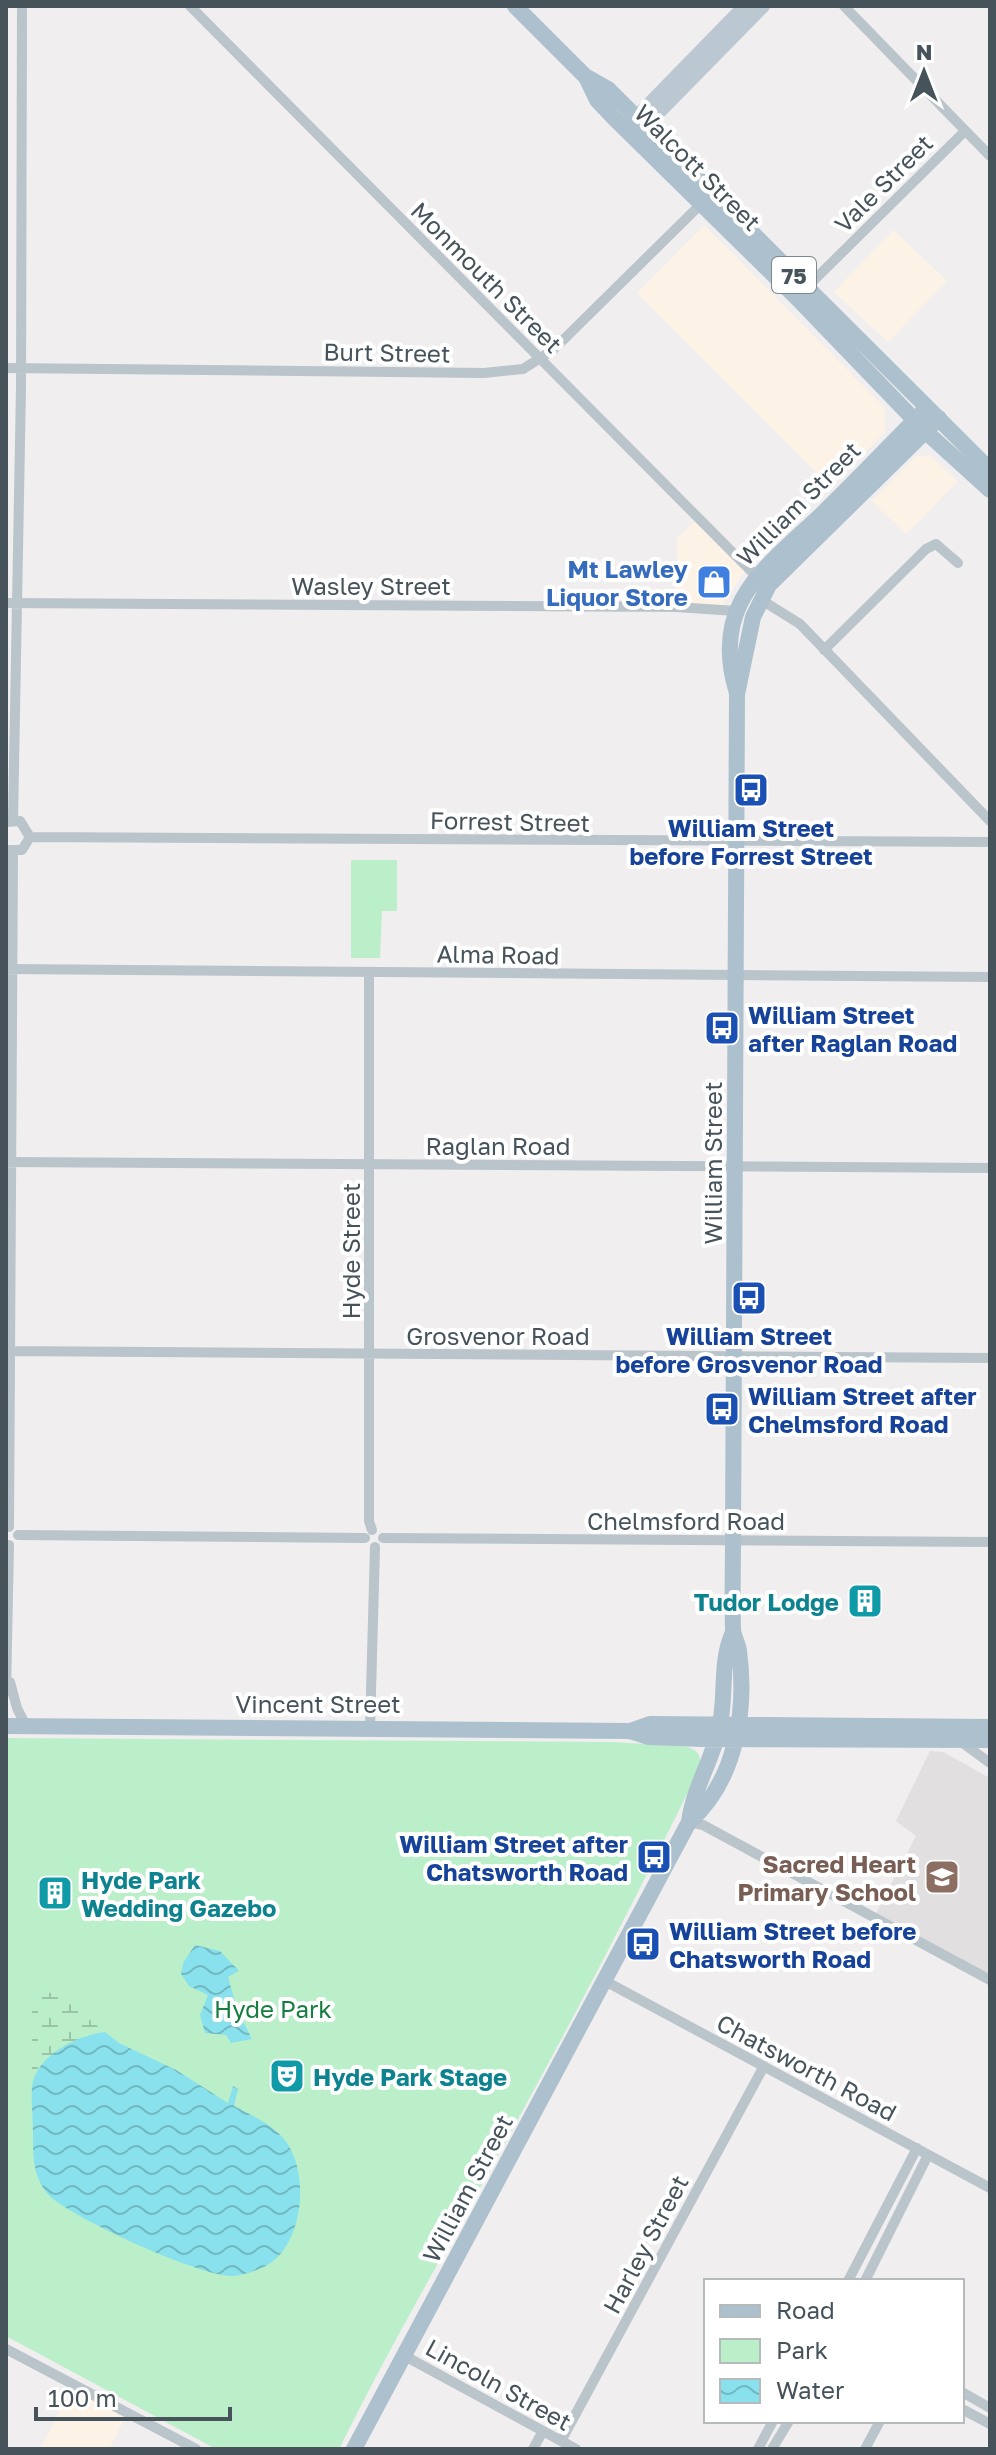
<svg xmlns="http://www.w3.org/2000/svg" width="996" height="2455" viewBox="0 0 996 2455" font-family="'Golos Text',sans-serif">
  <defs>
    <pattern id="wetland-marsh" width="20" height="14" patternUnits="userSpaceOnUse" patternTransform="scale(2)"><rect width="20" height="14" fill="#bbefca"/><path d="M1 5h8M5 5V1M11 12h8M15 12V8" fill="none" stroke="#9ac4a7"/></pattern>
    <pattern id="water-waves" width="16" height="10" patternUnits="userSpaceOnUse" patternTransform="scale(2)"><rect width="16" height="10" fill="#88e1ec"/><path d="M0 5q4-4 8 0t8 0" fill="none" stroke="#71b9c2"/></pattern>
  </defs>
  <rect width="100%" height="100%" fill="#f0eeee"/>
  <path fill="#fcf3e6" d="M 704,225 L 885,408 L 885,432 L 831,487 L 637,293 Z
    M 893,230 L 947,281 L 888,342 L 834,292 Z
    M 916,456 L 931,456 L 958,481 L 906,534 L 872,501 Z
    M 698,518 L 748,566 L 721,608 L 676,607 L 677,538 Z
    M 74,2385 L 128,2412 L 109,2449 L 40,2449 Z"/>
  <path fill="#e1dfe0" d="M 930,1751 L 943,1752 L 990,1778 L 990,1980 L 873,1919 L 916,1836 L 896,1821 Z"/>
  <path fill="#bbefca" d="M 351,860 L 397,860 L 397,911 L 382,911 L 380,958 L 351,958 Z
    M 6,1738 L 612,1742 L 681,1746 C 696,1748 702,1753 700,1768 C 632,1906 561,2043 486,2177 C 436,2267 385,2356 339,2449 L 216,2449 L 6,2336 Z"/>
  <path fill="url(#wetland-marsh)" d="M 46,1991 L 62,1998 L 105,2032 C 76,2035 45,2058 32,2084 L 32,2001 L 36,1994 Z"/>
  <path fill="url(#water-waves)" d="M 195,1945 L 220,1951 L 239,1971 L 228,1977 L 237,2009 L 252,2039 L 231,2043 L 226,2035 L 205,2033 L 200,2015 L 208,1995 L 189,1986 L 181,1974 L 183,1963 Z
    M 105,2032 L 119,2043 L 176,2070 L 228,2103 L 233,2086 L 238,2089 L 234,2106 C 251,2115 271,2124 284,2139 C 309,2169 305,2237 272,2262 C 262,2269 246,2275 233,2276 C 203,2278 64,2215 47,2193 C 33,2176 33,2156 33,2135 C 33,2119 31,2102 32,2087 C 35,2056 78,2035 105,2032 Z"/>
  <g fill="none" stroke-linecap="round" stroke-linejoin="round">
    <path stroke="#b9c4cb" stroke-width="10" d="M 190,6 L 756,576
      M 844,6 L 990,156
      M 804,290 L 965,131
      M 6,368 L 484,373 L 523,369 L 553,350 L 701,204
      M 760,599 L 800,624 L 990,821
      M 6,603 L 676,607 L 736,611
      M 824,650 L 926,549 L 936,544 L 958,563
      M 13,820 L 21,388 L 22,6
      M 6,822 L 20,821 L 30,837 L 22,850 L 6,850
      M 30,837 L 990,842
      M 6,969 L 990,977
      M 369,973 L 369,1521 L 372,1530
      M 6,1162 L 990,1168
      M 6,1351 L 990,1358
      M 9,1527 L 13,852
      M 18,1535 L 365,1538
      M 383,1538 L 990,1542
      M 10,1682 L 17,1708 L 26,1726
      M 6,1692 L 9,1545
      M 370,1728 L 375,1547
      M 960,1741 L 990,1763
      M 689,1822 L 703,1825 L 990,1980
      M 605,1981 L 990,2188
      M 848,2281 L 917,2148
      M 865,2281 L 928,2155
      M 6,2349 L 196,2449
      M 403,2355 L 576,2449
      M 962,2392 L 990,2408
      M 962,2409 L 990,2424
      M 561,2441 L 764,2066
      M 533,2449 L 543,2431
      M 758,2449 L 773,2421
      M 772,2449 L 789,2421
      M 865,2449 L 880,2421"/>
    <path stroke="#bbc8d2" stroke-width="14" d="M 625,129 L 745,6
      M 650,131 L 655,116 L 763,6"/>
    <path stroke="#adc0cd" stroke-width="16" d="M 515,6 L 585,76 L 608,89 L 990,470
      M 586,77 L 597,100 L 614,118 L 797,298 L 925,431 L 990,490
      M 737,693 C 709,604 765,568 822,514 C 856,481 888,447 922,413
      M 6,1726 L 630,1731 L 649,1737 L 702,1739 L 990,1740
      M 630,1731 L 650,1724 L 990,1727
      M 689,1822 C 693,1789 712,1761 719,1729 C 727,1696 719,1663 733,1632
      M 354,2449 L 689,1822 C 736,1781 747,1711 739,1651 C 738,1643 733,1636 733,1628 C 732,1599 733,1570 733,1541 L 737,694 L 753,617 L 769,585 L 939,418"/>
  </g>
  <defs>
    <symbol id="shop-square" viewBox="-11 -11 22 22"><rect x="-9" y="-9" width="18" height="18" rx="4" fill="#3f7fe0" stroke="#fff"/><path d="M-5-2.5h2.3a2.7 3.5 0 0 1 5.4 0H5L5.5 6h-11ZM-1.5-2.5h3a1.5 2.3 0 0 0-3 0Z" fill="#fff"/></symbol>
    <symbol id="bus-square" viewBox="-11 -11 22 22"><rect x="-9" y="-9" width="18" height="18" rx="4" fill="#1a4fb4" stroke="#fff"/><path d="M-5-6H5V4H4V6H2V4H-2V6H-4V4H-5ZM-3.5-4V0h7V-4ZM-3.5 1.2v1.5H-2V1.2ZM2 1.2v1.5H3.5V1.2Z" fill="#fff"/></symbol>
    <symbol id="building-square" viewBox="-11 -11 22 22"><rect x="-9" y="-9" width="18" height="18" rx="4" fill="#0f9aa8" stroke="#fff"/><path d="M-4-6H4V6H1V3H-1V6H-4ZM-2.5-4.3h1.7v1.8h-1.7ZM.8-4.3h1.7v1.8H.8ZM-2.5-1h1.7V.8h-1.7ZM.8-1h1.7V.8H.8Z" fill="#fff"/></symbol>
    <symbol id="school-square" viewBox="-11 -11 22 22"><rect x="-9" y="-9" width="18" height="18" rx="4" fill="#8d6e63" stroke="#fff"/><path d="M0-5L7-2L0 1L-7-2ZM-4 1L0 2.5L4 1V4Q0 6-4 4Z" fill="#fff"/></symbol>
    <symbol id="theatre-square" viewBox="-11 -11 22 22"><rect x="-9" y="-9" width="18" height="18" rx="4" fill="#0f9aa8" stroke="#fff"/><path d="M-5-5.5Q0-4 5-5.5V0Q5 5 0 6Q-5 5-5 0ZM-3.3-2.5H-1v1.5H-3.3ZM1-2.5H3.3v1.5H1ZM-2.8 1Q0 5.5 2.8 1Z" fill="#fff"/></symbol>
  </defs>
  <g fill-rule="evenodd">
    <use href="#shop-square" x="694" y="562" width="40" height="40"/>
    <use href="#bus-square" x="731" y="770" width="40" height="40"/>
    <use href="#bus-square" x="702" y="1008" width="40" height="40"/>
    <use href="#bus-square" x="729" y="1278" width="40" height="40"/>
    <use href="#bus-square" x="702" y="1389" width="40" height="40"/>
    <use href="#building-square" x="845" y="1581" width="40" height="40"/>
    <use href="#bus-square" x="634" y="1837" width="40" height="40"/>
    <use href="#school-square" x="922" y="1857" width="40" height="40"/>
    <use href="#building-square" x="35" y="1873" width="40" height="40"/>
    <use href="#bus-square" x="623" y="1924" width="40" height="40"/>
    <use href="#theatre-square" x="267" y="2056" width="40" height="40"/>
  </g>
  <g text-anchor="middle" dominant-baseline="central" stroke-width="8" stroke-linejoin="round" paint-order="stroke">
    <rect fill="#fff" stroke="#7e878c" stroke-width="2" x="772" y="257" width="44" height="36" rx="6"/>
    <g font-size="22" font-weight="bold" fill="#46535b">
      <text x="794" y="275">75</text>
    </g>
    <g font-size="24" fill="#46535b" stroke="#fff">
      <text transform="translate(698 167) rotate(45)">Walcott Street</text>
      <text transform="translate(883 183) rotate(-45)">Vale Street</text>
      <text transform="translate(487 277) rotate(45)">Monmouth Street</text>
      <text transform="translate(387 352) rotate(1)">Burt Street</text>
      <text transform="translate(798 503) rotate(-45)">William Street</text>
      <text x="371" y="585">Wasley Street</text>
      <text transform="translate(510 821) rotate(1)">Forrest Street</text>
      <text transform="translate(498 954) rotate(1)">Alma Road</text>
      <text x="498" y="1145">Raglan Road</text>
      <text transform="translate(712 1163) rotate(-90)">William Street</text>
      <text transform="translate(350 1251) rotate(-90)">Hyde Street</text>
      <text x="498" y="1335">Grosvenor Road</text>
      <text x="686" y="1520">Chelmsford Road</text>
      <text x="318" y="1703">Vincent Street</text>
      <text transform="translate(807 2067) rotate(28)">Chatsworth Road</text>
      <text transform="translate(467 2188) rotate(-62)">William Street</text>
      <text transform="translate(645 2244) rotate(-62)">Harley Street</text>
      <text transform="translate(499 2384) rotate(29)">Lincoln Street</text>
    </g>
    <g font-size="24" font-weight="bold" fill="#366cbe" stroke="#fff" text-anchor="end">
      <text x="688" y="568">Mt Lawley<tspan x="688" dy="28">Liquor Store</tspan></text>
    </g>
    <g font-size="24" font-weight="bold" fill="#164399" stroke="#fff" text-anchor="start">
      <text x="751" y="827" text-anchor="middle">William Street<tspan x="751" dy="28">before Forrest Street</tspan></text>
      <text x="748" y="1014">William Street<tspan x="748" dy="28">after Raglan Road</tspan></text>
      <text x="749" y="1335" text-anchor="middle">William Street<tspan x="749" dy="28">before Grosvenor Road</tspan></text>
      <text x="748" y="1395">William Street after<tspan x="748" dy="28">Chelmsford Road</tspan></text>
      <text x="628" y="1843" text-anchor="end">William Street after<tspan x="628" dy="28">Chatsworth Road</tspan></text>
      <text x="669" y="1930">William Street before<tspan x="669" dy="28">Chatsworth Road</tspan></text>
    </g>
    <g font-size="24" font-weight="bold" fill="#0d838f" stroke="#fff" text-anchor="start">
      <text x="839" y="1601" text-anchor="end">Tudor Lodge</text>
      <text x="81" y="1879">Hyde Park<tspan x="81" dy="28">Wedding Gazebo</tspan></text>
      <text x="313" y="2076">Hyde Park Stage</text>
    </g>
    <g font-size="24" font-weight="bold" fill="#785e54" stroke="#fff" text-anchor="end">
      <text x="916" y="1863">Sacred Heart<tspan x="916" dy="28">Primary School</tspan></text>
    </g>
    <g font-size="24" fill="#167d40" stroke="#fff">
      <text x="273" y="2008">Hyde Park</text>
    </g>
  </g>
  <rect width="996" height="2455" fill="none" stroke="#46535b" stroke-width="16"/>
  <rect x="704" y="2279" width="260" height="144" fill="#ffffff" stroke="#b5babd" stroke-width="2"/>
  <rect x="720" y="2305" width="40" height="12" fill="#adc0cd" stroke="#b5babd" stroke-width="2"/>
  <text x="776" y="2319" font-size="24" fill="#46535b">Road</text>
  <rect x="720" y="2339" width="40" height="24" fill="#bbefca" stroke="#b5babd" stroke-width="2"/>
  <text x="776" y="2359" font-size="24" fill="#46535b">Park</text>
  <rect x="720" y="2379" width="40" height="24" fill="url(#water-waves)" stroke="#b5babd" stroke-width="2"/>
  <text x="776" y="2399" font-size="24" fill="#46535b">Water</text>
  <g transform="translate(924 72)" stroke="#ffffff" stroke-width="6" paint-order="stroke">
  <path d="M0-6L14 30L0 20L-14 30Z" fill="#46535b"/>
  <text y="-12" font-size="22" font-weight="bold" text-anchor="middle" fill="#46535b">N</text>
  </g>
  <path d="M36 2407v12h194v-12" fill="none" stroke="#46535b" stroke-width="4"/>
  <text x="48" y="2407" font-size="24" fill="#46535b" stroke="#ffffff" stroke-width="6" paint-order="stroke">100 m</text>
</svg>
